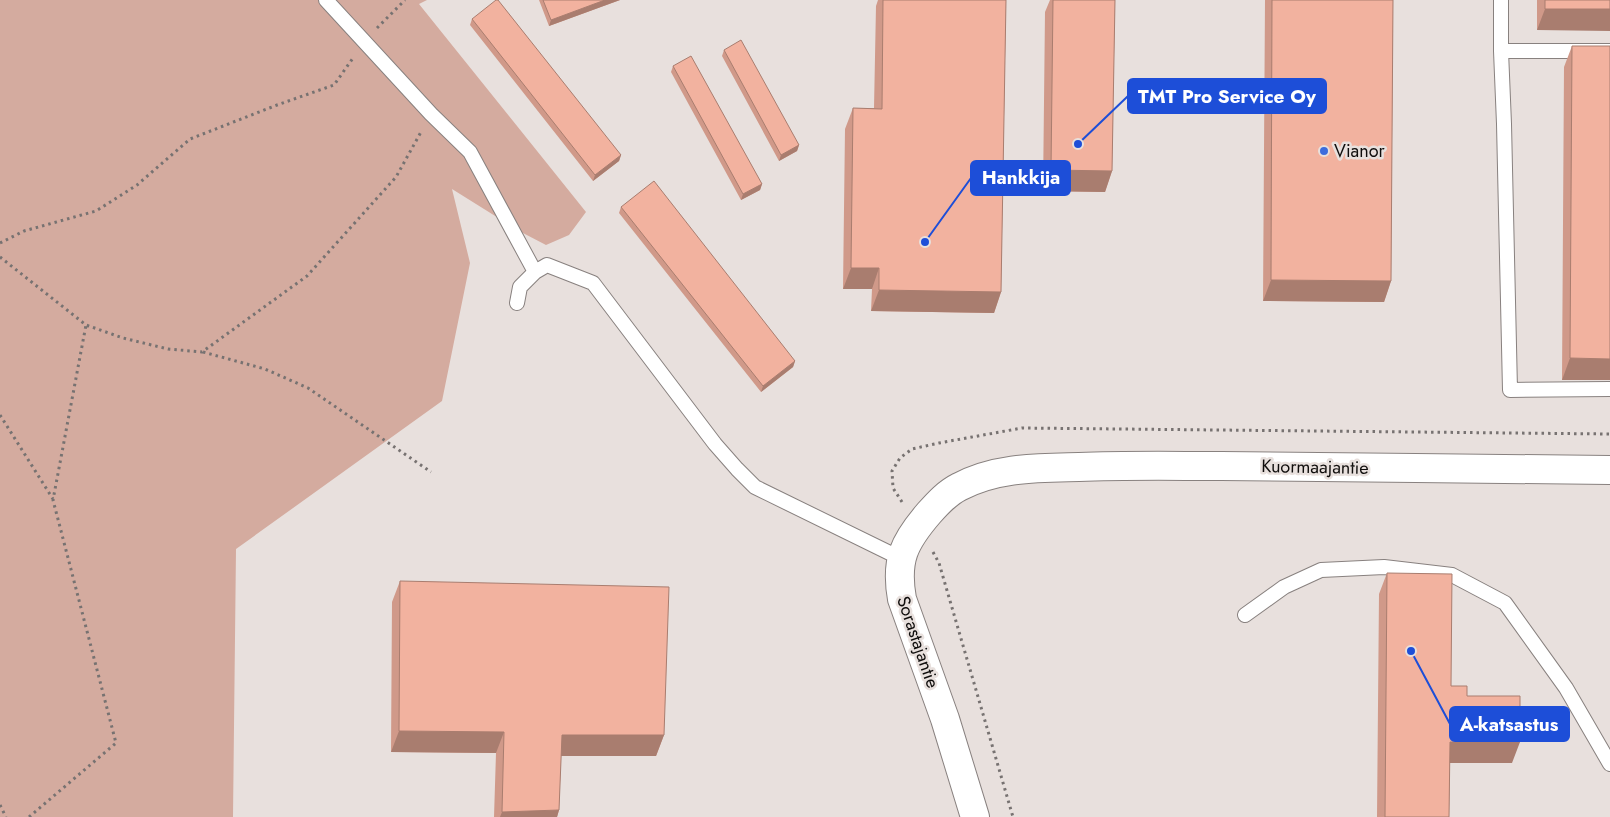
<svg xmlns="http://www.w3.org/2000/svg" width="1610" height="817" viewBox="0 0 1610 817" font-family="Jost,sans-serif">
  <rect width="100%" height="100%" fill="#e8e0dd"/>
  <path fill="#d4ab9f" d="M 0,0 L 427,0 L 419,4 L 586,212 L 569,235 L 546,245 L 521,232 L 452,189 L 470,263 L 442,401 L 236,549 L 233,817 L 0,817 Z"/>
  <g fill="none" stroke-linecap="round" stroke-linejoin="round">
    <defs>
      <path id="service" d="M 326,0 L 431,114 L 470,152 L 535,272
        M 1501,51 L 1501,0
        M 1610,51 L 1501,51 L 1504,124 L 1510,390 L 1610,389
        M 517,303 L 520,287 L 535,272 L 547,265 L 593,283 L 715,444 L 737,469 L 755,487 L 902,559
        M 1245,615 L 1284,587 L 1321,570 L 1384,567 L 1452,575 L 1505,603 L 1566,688 L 1610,764"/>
      <path id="tertiary" d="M 975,817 L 945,719 L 902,599 C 895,560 904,542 929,513 C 938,503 947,493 959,487 C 996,467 1038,468 1079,467 C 1126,465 1174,466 1221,466 C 1351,467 1480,469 1610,470"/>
    </defs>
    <use href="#service" stroke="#88817f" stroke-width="16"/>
    <use href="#tertiary" stroke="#88817f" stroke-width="30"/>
    <path stroke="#777271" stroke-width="3" stroke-dasharray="2.5 4" stroke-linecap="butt" d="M 377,28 L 405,0
      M 0,243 L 24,231 L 96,211 L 137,185 L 190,139 L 277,105 L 334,85 L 353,58
      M 0,257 L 86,325 L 123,338 L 168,349 L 202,352 L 307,276 L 396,177 L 421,132
      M 203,352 L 265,369 L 308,388 L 431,472
      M 0,415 L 53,499
      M 902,502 L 893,488 L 892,471 L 900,458 L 912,449 L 939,443 L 1022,428 L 1610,434
      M 933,552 L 939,563 L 1013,817
      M 0,805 L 6,817
      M 29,817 L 116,743 L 53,500 L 86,325"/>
    <use href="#service" stroke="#fff" stroke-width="14"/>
    <use href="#tertiary" stroke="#fff" stroke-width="28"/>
  </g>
  <path fill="#d09989" d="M 539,0 L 620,0 L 549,26 Z
    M 878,0 L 1006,0 L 1001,292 L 994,313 L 871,311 L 872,289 L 843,289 L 845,129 L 853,108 L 874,108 L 876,6 Z
    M 1050,0 L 1115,0 L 1112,171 L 1105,192 L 1043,191 L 1045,12 Z
    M 1265,0 L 1393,0 L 1391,281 L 1384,302 L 1263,301 Z
    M 1537,0 L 1610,0 L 1537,30 Z
    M 472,19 L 621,155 L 619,161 L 593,181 L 470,25 Z
    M 1572,46 L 1610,46 L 1610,380 L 1562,380 L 1564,67 Z
    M 724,50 L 799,145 L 797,151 L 779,161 L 722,56 Z
    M 673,66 L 762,184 L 760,190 L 741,200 L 671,72 Z
    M 621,207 L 795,361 L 793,367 L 761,392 L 619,213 Z
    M 1387,573 L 1451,686 L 1467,696 L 1512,763 L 1450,763 L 1449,817 L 1377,817 L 1379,594 Z
    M 400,581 L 664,735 L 656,756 L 561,756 L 559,810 L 557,817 L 494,817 L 496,753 L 391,752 L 392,602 Z"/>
  <path fill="#a97d6f" d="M 605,0 L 620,0 L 549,26 L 551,20 Z
    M 1545,9 L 1610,9 L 1610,31 L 1537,30 Z
    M 799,145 L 797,151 L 779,161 L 781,155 Z
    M 621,155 L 619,161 L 593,181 L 595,175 Z
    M 1051,170 L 1112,171 L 1105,192 L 1043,191 Z
    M 762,184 L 760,190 L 741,200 L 743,194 Z
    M 851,268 L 879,268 L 872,289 L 843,289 Z
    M 1271,280 L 1391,281 L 1384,302 L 1263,301 Z
    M 879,290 L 1001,292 L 994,313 L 871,311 Z
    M 1570,358 L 1610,359 L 1610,380 L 1562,380 Z
    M 795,361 L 793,367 L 761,392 L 763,386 Z
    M 399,731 L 504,732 L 496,753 L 391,752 Z
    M 562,735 L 664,735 L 656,756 L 554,756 Z
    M 1450,742 L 1520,742 L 1512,763 L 1442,763 Z
    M 559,810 L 557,817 L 500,817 L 502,812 Z"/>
  <path fill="#f2b29f" stroke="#a97d6f" d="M 496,0 L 498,0 L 621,155 L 595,175 L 472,19 Z
    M 543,0 L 605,0 L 551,20 Z
    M 883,0 L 1006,0 L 1001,292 L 879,290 L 879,268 L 851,268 L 853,108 L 882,109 Z
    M 1053,0 L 1115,0 L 1112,171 L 1051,170 Z
    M 1272,0 L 1393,0 L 1391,281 L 1271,280 Z
    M 1545,0 L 1610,0 L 1610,9 L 1545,9 Z
    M 741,40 L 799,145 L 781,155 L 724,50 Z
    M 1572,46 L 1610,46 L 1610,359 L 1570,358 Z
    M 691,56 L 762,184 L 743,194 L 673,66 Z
    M 654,181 L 795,361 L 763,386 L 621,207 Z
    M 1387,573 L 1452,574 L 1451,686 L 1467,686 L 1467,696 L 1520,696 L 1520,742 L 1450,742 L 1449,817 L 1385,817 Z
    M 400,581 L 669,587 L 664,735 L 562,735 L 559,810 L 502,812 L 504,732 L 399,731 Z"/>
  <circle fill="#3c6cdd" stroke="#e8e0dd" stroke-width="2" cx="1324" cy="151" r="5"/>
  <g text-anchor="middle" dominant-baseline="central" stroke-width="5" stroke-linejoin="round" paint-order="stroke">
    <g font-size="18" fill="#0f0d0c" stroke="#e8e0dd" text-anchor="start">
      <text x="1334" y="151">Vianor</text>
    </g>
    <g font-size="18" fill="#0f0d0c" stroke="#e8e0dd">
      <text transform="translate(1315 467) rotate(1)">Kuormaajantie</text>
      <text transform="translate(918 642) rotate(71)">Sorastajantie</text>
    </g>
  </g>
  <path fill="none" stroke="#1d4ed8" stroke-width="2" d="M1078 144L1128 96M925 242L971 178M1411 651L1450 724"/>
  <g fill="#1d4ed8" stroke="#e8e0dd" stroke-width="2">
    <circle cx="1078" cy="144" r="5"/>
    <circle cx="925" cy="242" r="5"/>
    <circle cx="1411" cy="651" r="5"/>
  </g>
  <g fill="#1d4ed8" stroke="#1d4ed8" stroke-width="2">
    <rect x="1128" y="79" width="198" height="34" rx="5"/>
    <rect x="971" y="161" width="99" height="34" rx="5"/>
    <rect x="1450" y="707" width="119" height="34" rx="5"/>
  </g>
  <g font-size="19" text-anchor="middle" font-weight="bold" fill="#fff">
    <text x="1227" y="103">TMT Pro Service Oy</text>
    <text x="1021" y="184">Hankkija</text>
    <text x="1509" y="731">A-katsastus</text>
  </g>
</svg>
